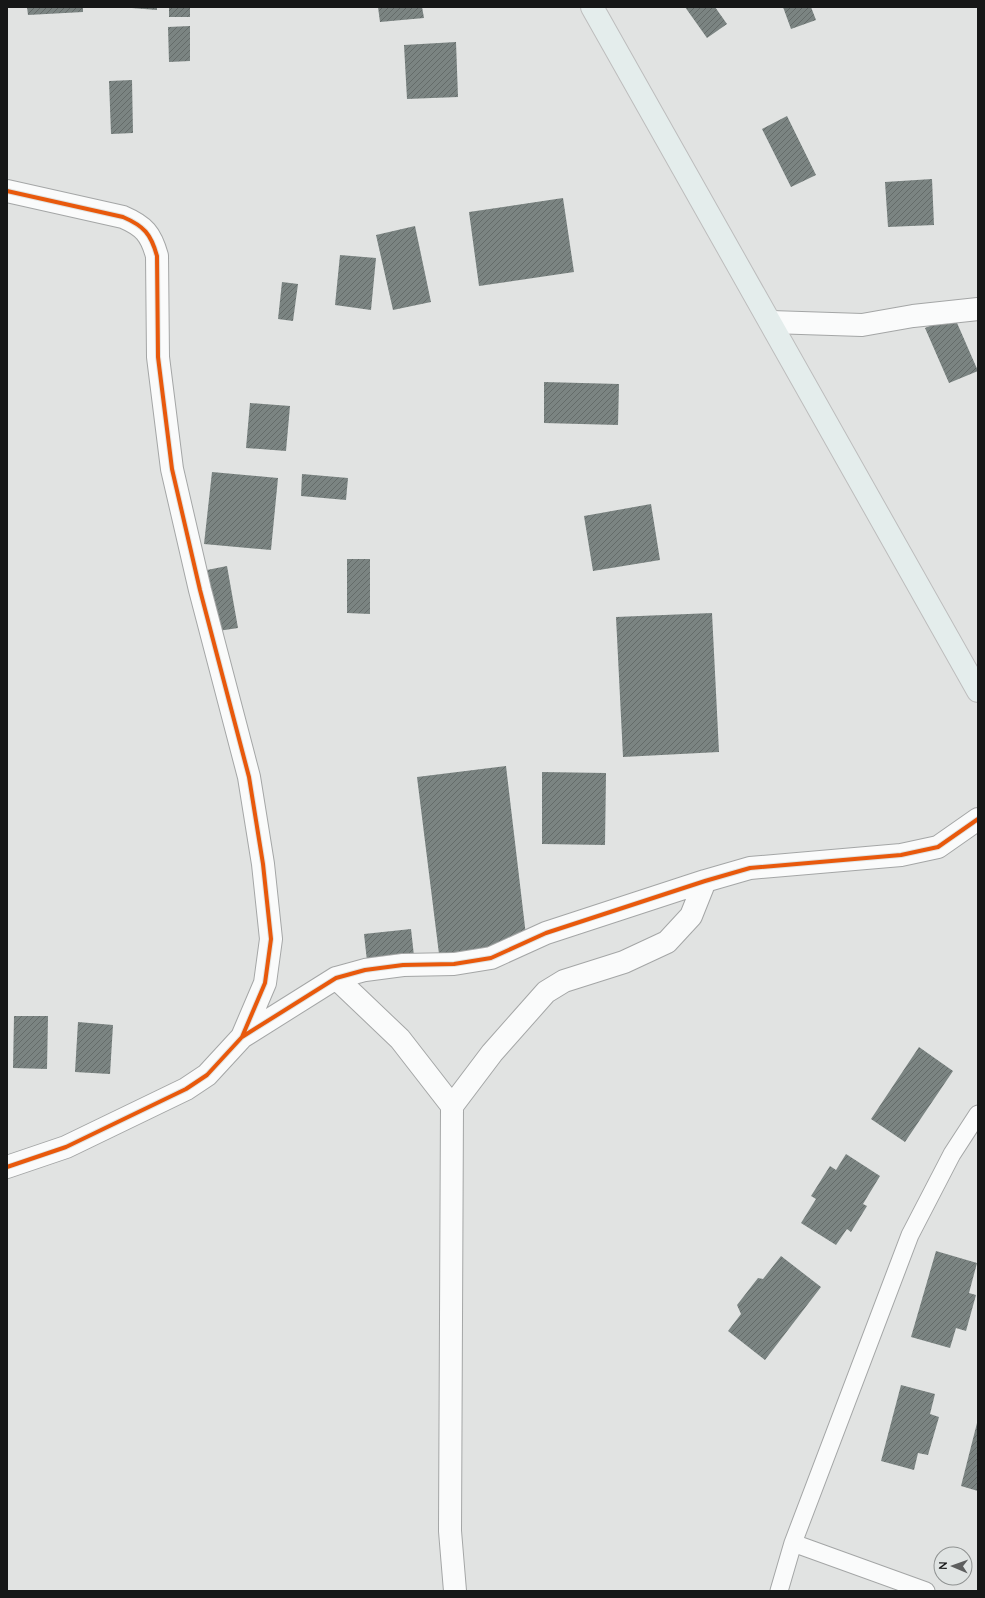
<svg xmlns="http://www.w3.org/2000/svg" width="985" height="1598" viewBox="0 0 985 1598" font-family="Lato,sans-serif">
  <defs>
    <pattern id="building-hatch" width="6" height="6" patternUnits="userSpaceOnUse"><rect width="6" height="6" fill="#7b8482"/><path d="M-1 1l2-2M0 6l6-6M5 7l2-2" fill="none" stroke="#646b69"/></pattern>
  </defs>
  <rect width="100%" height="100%" fill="#e1e3e2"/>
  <path fill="url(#building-hatch)" d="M 27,7 L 83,7 L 83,12 L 28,15 Z
    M 119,7 L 157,7 L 157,10 Z
    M 169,7 L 190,7 L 190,17 L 169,17 Z
    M 378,7 L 422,7 L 424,18 L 380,22 Z
    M 685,7 L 715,7 L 727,24 L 707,38 Z
    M 783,7 L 811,7 L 816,20 L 791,29 Z
    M 190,26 L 190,61 L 169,62 L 168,27 Z
    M 456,42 L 458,97 L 407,99 L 404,45 Z
    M 132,80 L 133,133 L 111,134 L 109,81 Z
    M 787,116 L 816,175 L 791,187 L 762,129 Z
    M 932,179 L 934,225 L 888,227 L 885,182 Z
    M 563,198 L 574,272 L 479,286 L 469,212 Z
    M 415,226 L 431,302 L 393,310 L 376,235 Z
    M 340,255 L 376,258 L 371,310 L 335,305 Z
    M 282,282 L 298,284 L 293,321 L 278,319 Z
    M 954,316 L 978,371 L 949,383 L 925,328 Z
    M 544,382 L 619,384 L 618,425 L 544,423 Z
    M 250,403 L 290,406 L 286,451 L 246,448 Z
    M 212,472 L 278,478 L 271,550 L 204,544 Z
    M 302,474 L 348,478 L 346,500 L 301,496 Z
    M 651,504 L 660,560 L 593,571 L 584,516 Z
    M 347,559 L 370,559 L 370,614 L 347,613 Z
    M 227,566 L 238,628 L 218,631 L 207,570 Z
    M 712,613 L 719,752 L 623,757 L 616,617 Z
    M 506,766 L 527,944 L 439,954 L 417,777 Z
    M 542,772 L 606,773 L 605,845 L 542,844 Z
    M 411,929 L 414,956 L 367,961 L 364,934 Z
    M 14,1016 L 48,1016 L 47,1069 L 13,1068 Z
    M 78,1022 L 113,1025 L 110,1074 L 75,1072 Z
    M 919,1047 L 953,1071 L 905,1142 L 871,1119 Z
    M 846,1154 L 880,1176 L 863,1204 L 867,1206 L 851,1232 L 847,1229 L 836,1245 L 801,1223 L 816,1199 L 811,1196 L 830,1166 L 836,1170 Z
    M 936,1251 L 977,1263 L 969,1293 L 976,1295 L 966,1331 L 956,1328 L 950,1348 L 911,1337 Z
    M 781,1256 L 821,1287 L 765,1360 L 728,1331 L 741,1314 L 737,1305 L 758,1278 L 763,1279 Z
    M 901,1385 L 935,1394 L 930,1414 L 939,1417 L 928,1455 L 918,1453 L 914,1470 L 881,1461 Z
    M 977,1423 L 978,1423 L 978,1491 L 961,1486 Z"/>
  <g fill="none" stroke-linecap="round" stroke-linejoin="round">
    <defs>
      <path id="lane" d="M 793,1543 L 926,1591
        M 779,1591 L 793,1543 L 910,1235 L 952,1154 L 978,1114"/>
      <path id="street" d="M 7,191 L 123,217 C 144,226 151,234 157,256 L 158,357 L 172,469 L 200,590 L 249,777 L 263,864 L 271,939 L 265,983 L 242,1037
        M 771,322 L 862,325 L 913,316 L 978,309
        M 336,978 L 400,1039 L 452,1106
        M 7,1167 L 66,1147 L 186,1089 L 207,1075 L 242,1037 L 336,978 L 365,970 L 403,965 L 454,964 L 491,958 L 546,933 L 705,881 L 750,868 L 901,855 L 938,847 L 978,819
        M 455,1591 L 450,1531 L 452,1106 L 492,1053 L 546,992 L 564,981 L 624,962 L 667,942 L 691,916 L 705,881"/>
      <path id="primary" d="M 592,7 L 978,691"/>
    </defs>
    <use href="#lane" stroke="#a4a6a6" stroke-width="19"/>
    <use href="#street" stroke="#a4a6a6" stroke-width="24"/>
    <use href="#primary" stroke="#bdbdbd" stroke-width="24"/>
    <use href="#lane" stroke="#fafbfb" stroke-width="17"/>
    <use href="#street" stroke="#fafbfb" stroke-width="22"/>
    <use href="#primary" stroke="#e4edec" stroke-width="22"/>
    <defs>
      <path id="cycleway" d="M 7,191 L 123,217 C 144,226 151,234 157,256 L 158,357 L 172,469 L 200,590 L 249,777 L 263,864 L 271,939 L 265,983 L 242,1037
        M 7,1167 L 66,1147 L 186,1089 L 207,1075 L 242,1037 L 336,978 L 365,970 L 403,965 L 454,964 L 491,958 L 546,933 L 705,881 L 750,868 L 901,855 L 938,847 L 978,819"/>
    </defs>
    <use href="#cycleway" stroke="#e0e4e3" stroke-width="6"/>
    <use href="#cycleway" stroke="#e8590c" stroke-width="4"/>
  </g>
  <rect width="985" height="1598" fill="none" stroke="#161717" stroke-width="16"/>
  <g transform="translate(953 1566) rotate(272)"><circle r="19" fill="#e0e4e3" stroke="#8f9291"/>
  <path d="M0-3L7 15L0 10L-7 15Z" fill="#5d5e5e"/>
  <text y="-6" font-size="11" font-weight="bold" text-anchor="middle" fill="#161717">N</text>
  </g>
</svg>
